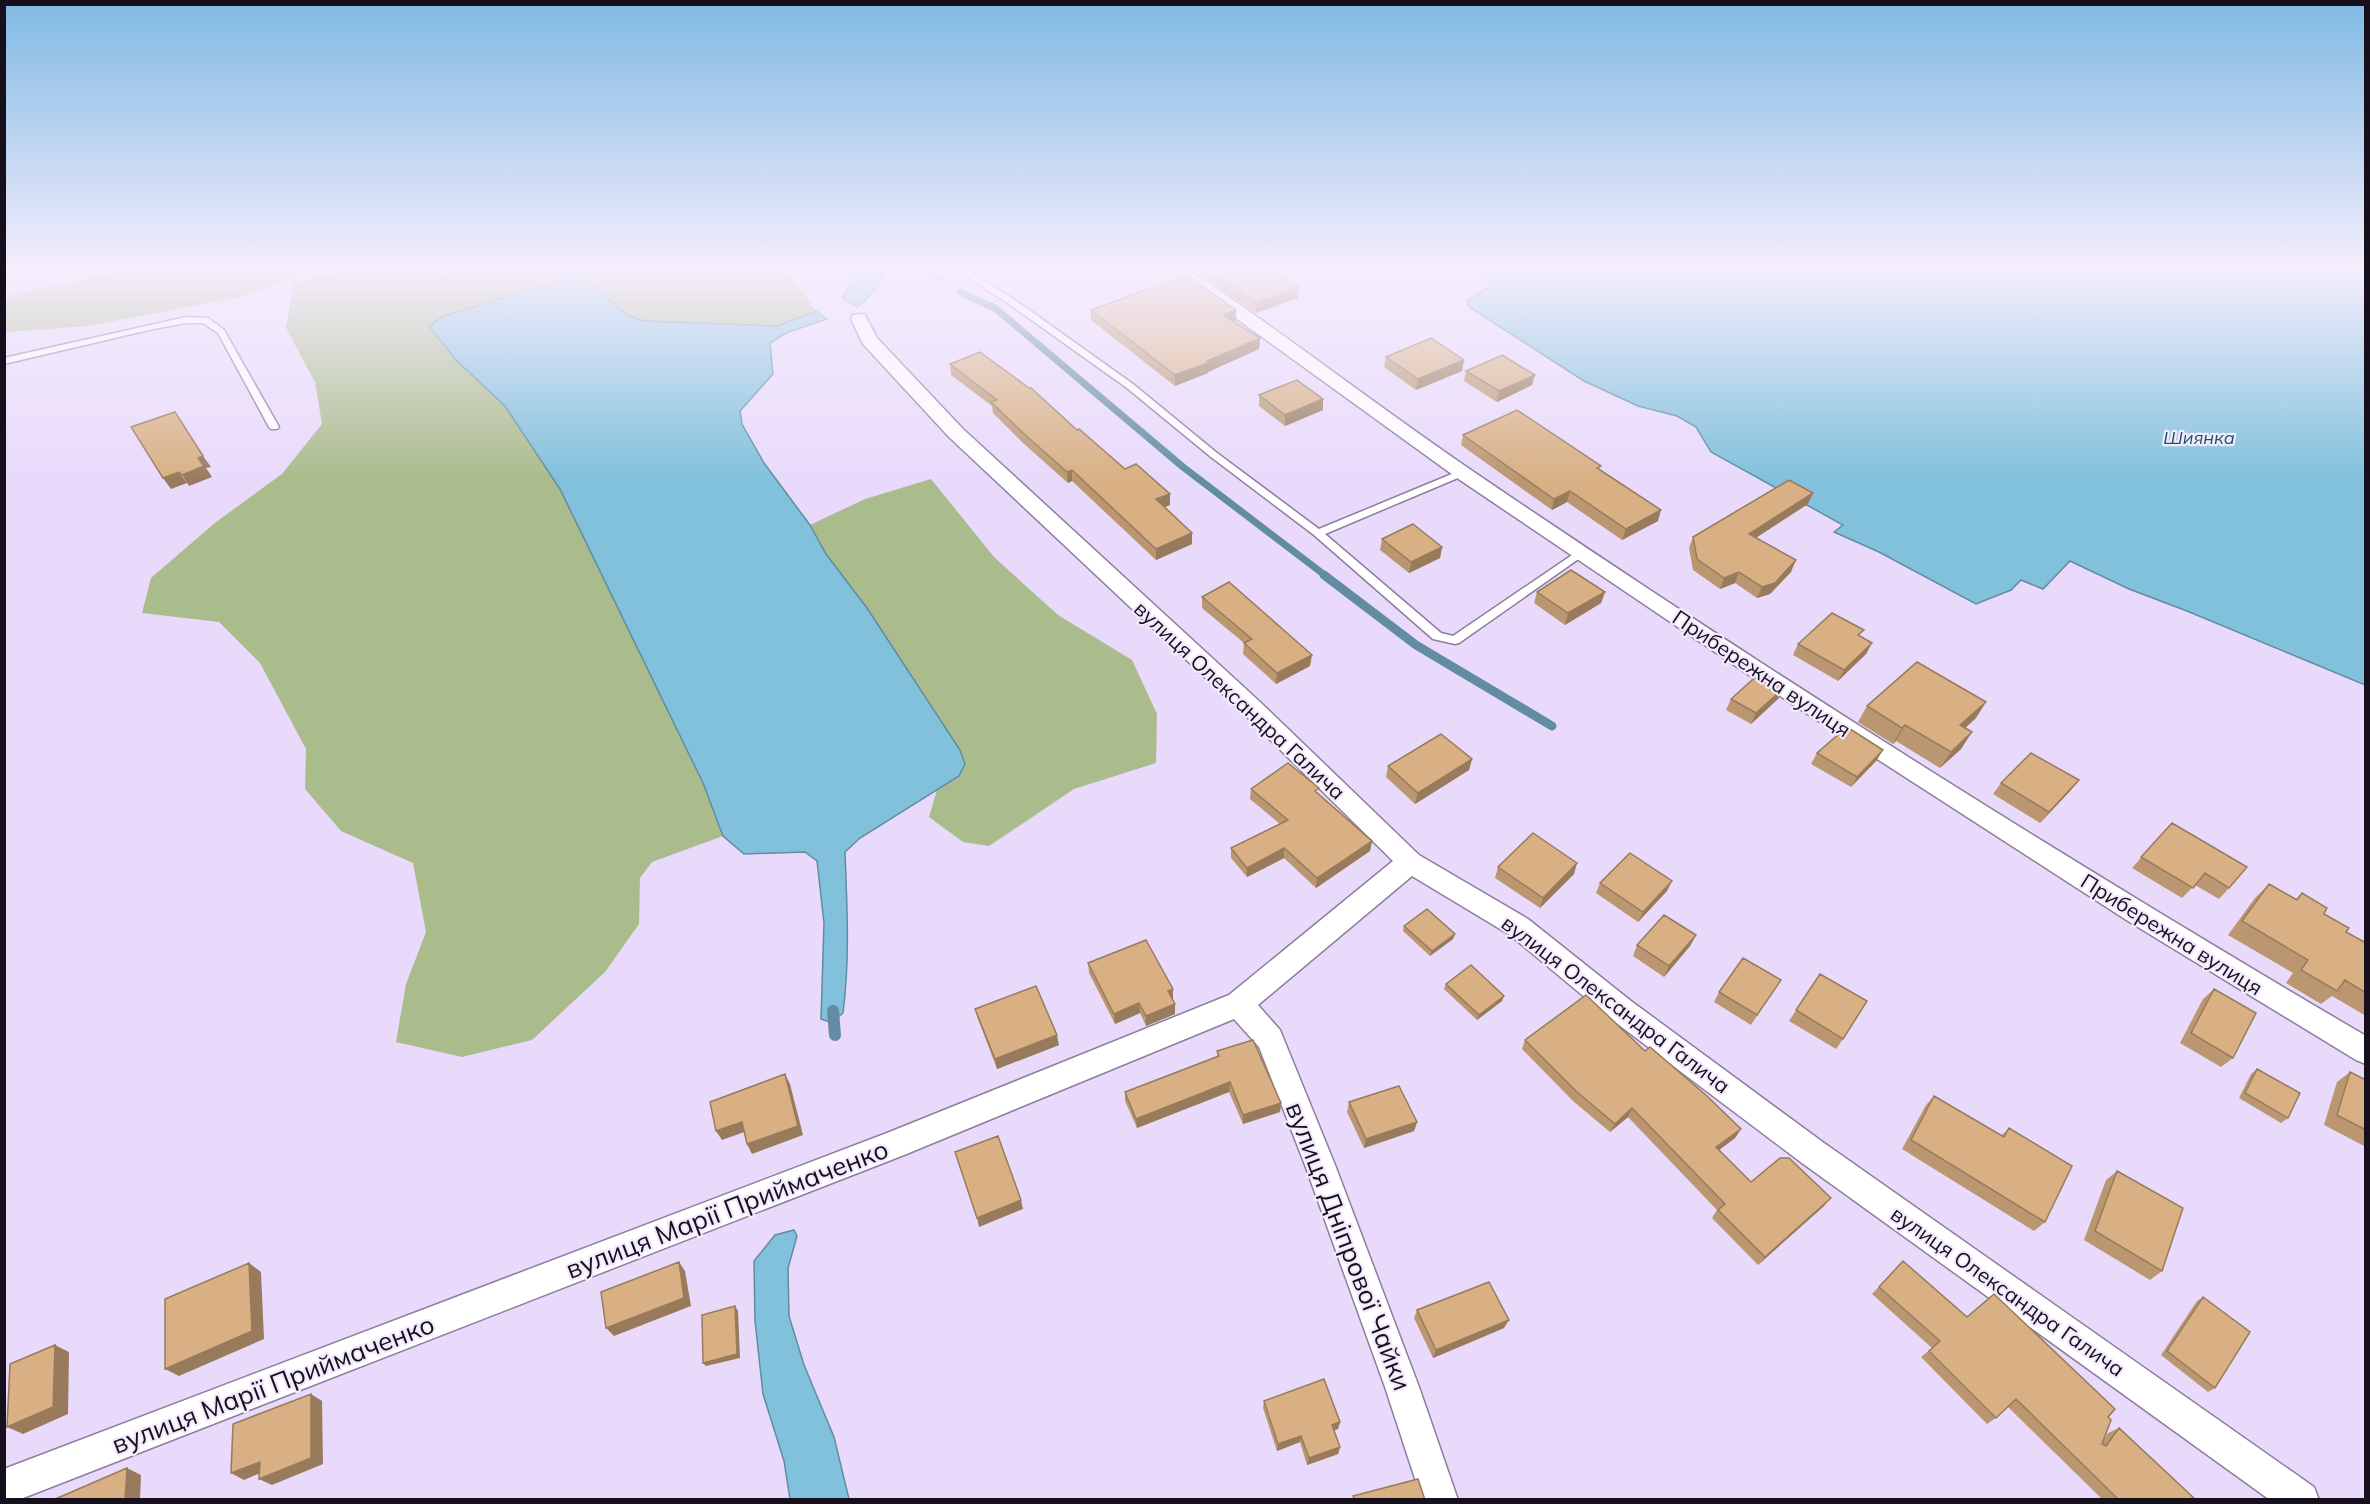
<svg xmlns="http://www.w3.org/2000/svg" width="2370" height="1504" viewBox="0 0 2370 1504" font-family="Mulish,sans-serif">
  <rect width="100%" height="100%" fill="#e9dafb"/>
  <path fill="#aabb8c" d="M 131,269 L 317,269 L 245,296 L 167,311 L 87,326 L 8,332 L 5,330 L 5,302 L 11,295 Z
    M 352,269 L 433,269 L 446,274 L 468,269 L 786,269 L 816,311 L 778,326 L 645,321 L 628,316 L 612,304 L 559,281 L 444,316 L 429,326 L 455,359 L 505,406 L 560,489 L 703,783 L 723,836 L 652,862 L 640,878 L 639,924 L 605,972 L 532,1040 L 462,1057 L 396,1042 L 406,984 L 426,932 L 413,863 L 341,831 L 305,789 L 306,749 L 260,663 L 219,622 L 142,613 L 151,578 L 216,522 L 282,474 L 322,424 L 315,382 L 286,328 L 294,283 Z
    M 931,479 L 994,557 L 1058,615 L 1132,660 L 1157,714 L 1156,763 L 1074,789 L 989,846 L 963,842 L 929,817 L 937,790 L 959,776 L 910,676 L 867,608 L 826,554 L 810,525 L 865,499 Z"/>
  <path fill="#81c1dc" stroke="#618ca2" stroke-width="1.5" d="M 859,269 L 886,269 C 880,285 871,297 857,307 L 843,298 Z
    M 1468,269 L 2365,269 L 2365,685 L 2187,611 L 2129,589 L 2070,561 L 2043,589 L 2021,580 L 2011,590 L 1976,604 L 1879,552 L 1834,532 L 1843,525 L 1711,452 L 1696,427 L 1677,416 L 1638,406 L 1584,381 L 1469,307 L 1467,300 L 1489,287 L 1491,282 Z
    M 559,281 L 591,283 L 628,316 L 645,321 L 778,326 L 816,311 L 827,319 L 786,333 L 770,343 L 773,374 L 740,411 L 742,424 L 764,463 L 810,525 L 826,554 L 867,608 L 960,750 L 965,764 L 959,776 L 860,838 L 845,852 C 847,906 850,959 843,1013 L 832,1023 L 821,1019 L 824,923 L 817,861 L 805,852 L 744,854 L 723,836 L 703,783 L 560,489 L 505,406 L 455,359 L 429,326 L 444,316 Z
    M 794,1230 L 797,1236 L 788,1268 L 789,1316 L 804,1365 L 834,1437 L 849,1499 L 790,1499 L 784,1461 L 763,1394 L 755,1321 L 754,1261 L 775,1235 Z"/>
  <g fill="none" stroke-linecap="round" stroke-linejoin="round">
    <path stroke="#618ca2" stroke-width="7" d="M 922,269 L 940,278
      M 960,292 L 995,308 L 1183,467 L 1326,576"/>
    <path stroke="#618ca2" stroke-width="9" d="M 1324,575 L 1416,645 L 1552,726"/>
    <path stroke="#618ca2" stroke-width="12" d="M 833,1011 L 835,1035"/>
    <defs>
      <path id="lane" d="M 955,269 L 965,269 L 1015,300 L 1133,384 L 1217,453 L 1319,529 L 1459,471 L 1465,471 L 1465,475 L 1325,534 L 1441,633 L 1453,636 L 1578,551 L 1586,551 L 1587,553 L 1459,643 L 1455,644 L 1433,639 L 1314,535 L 1211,457 L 1127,388 L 1009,304 Z
        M 186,317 L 208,318 L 224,330 L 279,427 L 277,429 L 271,429 L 269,427 L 218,333 L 203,323 L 186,323 L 153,329 L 4,364 L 4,358 Z"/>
      <path id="street" d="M 1168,269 L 1187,269 L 1219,290 C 1304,349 1386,412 1471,470 C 1762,668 2061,857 2366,1036 L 2366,1064 L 2356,1060 L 2128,921 L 1792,704 L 1460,480 Z
        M 859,314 L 865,315 L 877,338 L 963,429 L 1260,702 L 1419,855 L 1528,919 L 1631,1001 L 1824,1143 L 2314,1487 L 2319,1500 L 2270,1500 L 1802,1163 L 1611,1019 L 1510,935 L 1412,876 L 1258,1005 L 1280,1030 L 1335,1165 L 1419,1387 L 1458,1500 L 1422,1500 L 1385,1387 L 1305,1165 L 1259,1047 L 1234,1019 L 904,1155 L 18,1500 L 4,1500 L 4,1469 L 887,1133 L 1229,995 L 1393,861 L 1244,714 L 949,437 L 863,344 L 851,319 L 853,315 Z"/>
    </defs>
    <use href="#lane" stroke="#8c7e9d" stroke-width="3"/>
    <use href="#street" stroke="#8c7e9d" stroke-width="3"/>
    <use href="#lane" fill="#fff" fill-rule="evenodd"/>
    <use href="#street" fill="#fff" fill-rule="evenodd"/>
  </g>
  <path fill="#ba9771" d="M 1206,269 L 1272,269 L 1299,287 L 1298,298 L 1256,313 L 1205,278 Z
    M 1091,310 L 1236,310 L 1236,321 L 1234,322 L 1260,338 L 1259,349 L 1208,372 L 1208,373 L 1175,386 L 1091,320 Z
    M 1386,357 L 1464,360 L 1462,371 L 1416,390 L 1384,367 Z
    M 950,364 L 1077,430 L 1125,469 L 1170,494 L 1170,505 L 1165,507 L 1192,544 L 1156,560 L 1072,481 L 1068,483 L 1023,443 L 993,413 L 992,406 L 951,375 Z
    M 1466,371 L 1532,385 L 1497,402 L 1464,381 Z
    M 1259,395 L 1323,410 L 1285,426 L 1259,406 Z
    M 1463,435 L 1599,470 L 1658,521 L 1622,540 L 1567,502 L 1552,510 L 1461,445 Z
    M 1813,493 L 1808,504 L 1756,537 L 1791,572 L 1770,594 L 1757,598 L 1735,583 L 1720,589 L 1693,570 L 1689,548 L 1693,537 Z
    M 1382,539 L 1442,547 L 1440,558 L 1409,573 L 1380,550 Z
    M 1537,592 L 1605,592 L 1601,603 L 1565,625 L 1534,603 Z
    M 1202,597 L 1310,666 L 1276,684 L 1243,654 L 1244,643 L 1202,608 Z
    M 1860,636 L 1872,643 L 1866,654 L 1838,681 L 1793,655 L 1798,644 Z
    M 1779,698 L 1751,724 L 1726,710 L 1731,699 Z
    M 1867,706 L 1976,718 L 1965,728 L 1972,732 L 1961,749 L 1940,768 L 1896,741 L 1893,744 L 1858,722 Z
    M 1883,750 L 1876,761 L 1851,787 L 1811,764 L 1817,753 Z
    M 1472,759 L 1469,770 L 1415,804 L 1386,777 L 1388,766 Z
    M 2079,780 L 2070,791 L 2040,823 L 1993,794 L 2001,783 Z
    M 1251,789 L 1318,794 L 1372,841 L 1370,851 L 1316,888 L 1284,858 L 1247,877 L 1231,858 L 1231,848 L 1280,824 L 1250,799 Z
    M 2172,823 L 2229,888 L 2219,899 L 2195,885 L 2182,898 L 2132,868 Z
    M 1498,867 L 1574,874 L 1540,908 L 1495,878 Z
    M 1600,883 L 1667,891 L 1638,922 L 1596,893 Z
    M 2269,884 L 2296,899 L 2302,893 L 2324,914 L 2346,932 L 2366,943 L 2366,1016 L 2332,996 L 2321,1004 L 2286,983 L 2293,973 L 2228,935 L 2255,898 Z
    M 1404,926 L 1453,939 L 1430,956 L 1403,931 Z
    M 1696,935 L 1690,946 L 1664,977 L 1633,956 L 1637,945 Z
    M 1088,963 L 1173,989 L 1172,999 L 1175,1004 L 1175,1014 L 1146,1026 L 1140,1013 L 1115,1024 L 1089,973 Z
    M 1820,974 L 1843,1039 L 1836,1049 L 1789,1021 Z
    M 1446,984 L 1502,1001 L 1477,1020 L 1444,989 Z
    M 2214,989 L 2233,1058 L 2221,1067 L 2180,1043 L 2203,999 Z
    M 1774,990 L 1751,1025 L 1714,1002 L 1719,992 Z
    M 975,1009 L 1059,1045 L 997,1069 L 978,1019 Z
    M 1525,1040 L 1645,1051 L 1741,1129 L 1735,1138 L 1719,1150 L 1751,1182 L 1824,1206 L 1758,1265 L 1712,1218 L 1717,1210 L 1628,1117 L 1610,1132 L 1573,1101 L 1522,1049 Z
    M 1217,1051 L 1281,1103 L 1280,1112 L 1243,1124 L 1229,1092 L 1137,1128 L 1125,1101 L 1125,1092 L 1217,1056 Z
    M 2257,1069 L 2288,1118 L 2281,1123 L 2239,1098 L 2251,1074 Z
    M 2350,1072 L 2366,1080 L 2366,1147 L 2324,1125 L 2337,1082 Z
    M 1934,1096 L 2001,1136 L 2009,1128 L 2045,1222 L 2034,1231 L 1902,1149 L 1926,1105 Z
    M 1349,1102 L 1417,1122 L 1414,1131 L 1364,1148 L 1347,1112 Z
    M 2117,1171 L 2162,1271 L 2150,1280 L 2084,1240 L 2106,1180 Z
    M 1903,1261 L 1967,1317 L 1994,1294 L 2108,1417 L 2104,1440 L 2108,1433 L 2119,1428 L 2196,1500 L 2103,1500 L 2008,1407 L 1996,1418 L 1987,1424 L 1921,1357 L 1932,1348 L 1872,1294 Z
    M 2203,1297 L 2215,1388 L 2208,1392 L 2161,1355 L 2197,1301 Z
    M 1417,1310 L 1504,1328 L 1433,1358 L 1414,1318 Z
    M 1264,1401 L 1340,1422 L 1338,1429 L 1334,1430 L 1340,1447 L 1338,1454 L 1307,1465 L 1300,1442 L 1277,1451 L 1263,1408 Z"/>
  <path fill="#977b5c" d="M 1299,287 L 1298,298 L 1256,313 L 1256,303 Z
    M 1236,310 L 1236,321 L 1223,326 L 1223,315 Z
    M 1260,338 L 1259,349 L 1208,372 L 1208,373 L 1175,386 L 1175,375 Z
    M 1464,360 L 1462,371 L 1416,390 L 1418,379 Z
    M 1535,375 L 1532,385 L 1497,402 L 1499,391 Z
    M 1323,399 L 1323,410 L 1285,426 L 1285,415 Z
    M 203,456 L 211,467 L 206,468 L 212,477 L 189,486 L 182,475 L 198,458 Z
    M 1072,470 L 1072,481 L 1068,483 L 1067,472 Z
    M 179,472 L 187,483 L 171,489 L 163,478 Z
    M 1570,491 L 1567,502 L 1552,510 L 1554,499 Z
    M 1813,493 L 1808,504 L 1745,545 L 1749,534 Z
    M 1170,494 L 1170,505 L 1157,510 L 1156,499 Z
    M 1661,510 L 1658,521 L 1622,540 L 1626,529 Z
    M 1192,533 L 1192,544 L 1156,560 L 1156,549 Z
    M 1442,547 L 1440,558 L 1409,573 L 1411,562 Z
    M 1796,560 L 1791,572 L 1770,594 L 1757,598 L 1762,587 Z
    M 1739,572 L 1735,583 L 1720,589 L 1724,578 Z
    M 1605,592 L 1601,603 L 1565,625 L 1568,613 Z
    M 1872,643 L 1866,654 L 1838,681 L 1844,670 Z
    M 1312,655 L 1310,666 L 1276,684 L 1277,673 Z
    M 1785,687 L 1779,698 L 1751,724 L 1756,713 Z
    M 1986,702 L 1976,718 L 1950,742 L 1960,725 Z
    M 1905,725 L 1896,741 L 1893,744 L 1902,728 Z
    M 1972,732 L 1961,749 L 1940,768 L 1951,752 Z
    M 1883,750 L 1876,761 L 1851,787 L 1857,777 Z
    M 1472,759 L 1469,770 L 1415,804 L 1418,793 Z
    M 2079,780 L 2070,791 L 2040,823 L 2049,812 Z
    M 1372,841 L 1370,851 L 1316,888 L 1317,878 Z
    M 1284,848 L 1284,858 L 1247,877 L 1247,868 Z
    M 1577,863 L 1574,874 L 1540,908 L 1543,898 Z
    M 1672,881 L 1667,891 L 1638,922 L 1643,912 Z
    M 1455,934 L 1453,939 L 1430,956 L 1432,951 Z
    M 1696,935 L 1690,946 L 1664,977 L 1669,966 Z
    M 1173,989 L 1173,999 L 1168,1001 L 1168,991 Z
    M 1504,996 L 1502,1001 L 1477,1020 L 1479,1015 Z
    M 1139,1003 L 1140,1013 L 1115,1024 L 1114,1014 Z
    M 1175,1004 L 1175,1014 L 1146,1026 L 1146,1016 Z
    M 1057,1035 L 1059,1045 L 997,1069 L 995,1059 Z
    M 785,1074 L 790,1084 L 803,1135 L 752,1154 L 747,1144 Z
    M 1230,1082 L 1229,1092 L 1137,1128 L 1136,1119 Z
    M 1281,1103 L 1280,1112 L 1243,1124 L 1243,1115 Z
    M 1632,1108 L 1628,1117 L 1610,1132 L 1615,1124 Z
    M 742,1122 L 747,1131 L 722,1140 L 716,1131 Z
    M 1417,1122 L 1414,1131 L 1364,1148 L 1366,1139 Z
    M 1741,1129 L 1735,1138 L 1711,1156 L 1716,1147 Z
    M 1831,1198 L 1824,1206 L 1758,1265 L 1765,1257 Z
    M 1021,1200 L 1023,1209 L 979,1227 L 977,1218 Z
    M 679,1262 L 685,1271 L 691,1306 L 614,1336 L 606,1328 Z
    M 249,1263 L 261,1272 L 264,1339 L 179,1376 L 165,1369 Z
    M 735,1306 L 738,1311 L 740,1358 L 706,1366 L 703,1363 Z
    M 1509,1320 L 1504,1328 L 1433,1358 L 1436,1350 Z
    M 55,1345 L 69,1352 L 68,1414 L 23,1434 L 7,1427 Z
    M 311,1394 L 322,1401 L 323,1464 L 272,1485 L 259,1479 Z
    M 1340,1422 L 1338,1429 L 1330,1432 L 1332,1425 Z
    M 1301,1436 L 1300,1442 L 1277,1451 L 1278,1444 Z
    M 1340,1447 L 1338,1454 L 1307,1465 L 1309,1458 Z
    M 260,1462 L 272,1468 L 244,1480 L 231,1473 Z
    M 127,1468 L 141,1475 L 140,1500 L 125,1500 Z"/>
  <path fill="#d8b083" stroke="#977b5c" stroke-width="1.5" d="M 1207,269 L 1272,269 L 1299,287 L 1256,303 Z
    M 1187,275 L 1236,310 L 1223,315 L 1260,338 L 1207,361 L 1208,363 L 1175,375 L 1091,310 Z
    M 1431,338 L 1464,360 L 1418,379 L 1386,357 Z
    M 980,352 L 1029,388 L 1031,388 L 1077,430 L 1079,429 L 1125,469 L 1136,464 L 1170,494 L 1156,499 L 1192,533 L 1156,549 L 1072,470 L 1067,472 L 1022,432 L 991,402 L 997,400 L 950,364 Z
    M 1502,355 L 1535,375 L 1499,391 L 1466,371 Z
    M 1297,380 L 1323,399 L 1285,415 L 1259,395 Z
    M 1517,410 L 1601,466 L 1597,468 L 1661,510 L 1626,529 L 1570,491 L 1554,499 L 1463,435 Z
    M 175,412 L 203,456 L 198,458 L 204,466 L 182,475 L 179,472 L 163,478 L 131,427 Z
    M 1789,480 L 1813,493 L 1749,534 L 1796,560 L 1775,583 L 1762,587 L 1739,572 L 1724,578 L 1697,559 L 1693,537 Z
    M 1413,524 L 1442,547 L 1411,562 L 1382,539 Z
    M 1571,570 L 1605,592 L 1568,613 L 1537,592 Z
    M 1229,582 L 1312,655 L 1277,673 L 1244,643 L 1252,639 L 1202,597 Z
    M 1832,613 L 1864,630 L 1858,635 L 1872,643 L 1844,670 L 1798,644 Z
    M 1917,662 L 1986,702 L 1960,725 L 1972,732 L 1951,752 L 1905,725 L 1902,728 L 1867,706 Z
    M 1761,672 L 1785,687 L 1756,713 L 1731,699 Z
    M 1847,727 L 1883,750 L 1857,777 L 1817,753 Z
    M 1441,734 L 1472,759 L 1418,793 L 1388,766 Z
    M 2031,753 L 2079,780 L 2049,812 L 2001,783 Z
    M 1288,763 L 1319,788 L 1315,791 L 1372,841 L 1317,878 L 1284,848 L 1247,868 L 1231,848 L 1288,820 L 1251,789 Z
    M 2172,823 L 2247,867 L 2229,888 L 2205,873 L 2193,888 L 2141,857 Z
    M 1533,833 L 1577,863 L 1543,898 L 1498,867 Z
    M 1630,853 L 1672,881 L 1643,912 L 1600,883 Z
    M 2269,884 L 2297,900 L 2302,893 L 2327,908 L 2324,914 L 2349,928 L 2346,932 L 2366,943 L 2366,993 L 2345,980 L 2337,991 L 2301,970 L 2308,960 L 2242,921 Z
    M 1427,909 L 1455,934 L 1432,951 L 1404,926 Z
    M 1664,915 L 1696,935 L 1669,966 L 1637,945 Z
    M 1146,940 L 1173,989 L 1168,991 L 1175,1004 L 1146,1016 L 1139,1003 L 1114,1014 L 1088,963 Z
    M 1743,958 L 1781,980 L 1757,1015 L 1719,992 Z
    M 1471,965 L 1504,996 L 1479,1015 L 1446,984 Z
    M 1820,974 L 1867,1001 L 1843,1039 L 1796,1010 Z
    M 1036,986 L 1057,1035 L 995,1059 L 975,1009 Z
    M 2214,989 L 2256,1013 L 2233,1058 L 2191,1033 Z
    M 1586,995 L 1645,1051 L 1650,1047 L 1707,1096 L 1741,1129 L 1716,1147 L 1751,1182 L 1780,1158 L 1789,1158 L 1831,1198 L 1765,1257 L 1718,1210 L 1725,1204 L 1632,1108 L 1615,1124 L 1577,1092 L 1525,1040 Z
    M 1253,1040 L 1281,1103 L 1243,1115 L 1230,1082 L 1136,1119 L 1125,1092 L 1219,1056 L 1217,1051 Z
    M 2257,1069 L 2300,1093 L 2288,1118 L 2245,1093 Z
    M 2350,1072 L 2366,1080 L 2366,1130 L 2337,1115 Z
    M 785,1074 L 798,1126 L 747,1144 L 742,1122 L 716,1131 L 710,1102 Z
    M 1399,1086 L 1417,1122 L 1366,1139 L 1349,1102 Z
    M 1934,1096 L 2004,1137 L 2009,1128 L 2072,1166 L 2045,1222 L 1911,1140 Z
    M 998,1136 L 1021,1200 L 977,1218 L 955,1152 Z
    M 2117,1171 L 2183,1208 L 2162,1271 L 2095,1231 Z
    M 1903,1261 L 1967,1317 L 1994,1294 L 2115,1409 L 2108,1417 L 2111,1420 L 2102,1444 L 2106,1446 L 2119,1428 L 2196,1500 L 2119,1500 L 2016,1399 L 1996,1418 L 1929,1351 L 1940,1341 L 1879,1287 Z
    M 679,1262 L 684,1298 L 606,1328 L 601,1292 Z
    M 249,1263 L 252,1331 L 165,1369 L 165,1299 Z
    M 1489,1282 L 1509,1320 L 1436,1350 L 1417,1310 Z
    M 2203,1297 L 2250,1332 L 2215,1388 L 2167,1351 Z
    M 735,1306 L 737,1354 L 703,1363 L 702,1315 Z
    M 55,1345 L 53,1407 L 7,1427 L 10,1364 Z
    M 1324,1379 L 1340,1422 L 1332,1425 L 1340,1447 L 1309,1458 L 1301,1436 L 1278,1444 L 1264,1401 Z
    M 311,1394 L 311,1458 L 259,1479 L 260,1462 L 231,1473 L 233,1424 Z
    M 127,1468 L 125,1500 L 53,1500 Z
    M 1418,1479 L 1425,1500 L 1355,1500 L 1353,1496 Z"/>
  <linearGradient id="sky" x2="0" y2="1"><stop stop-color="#7fb9e3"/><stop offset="0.56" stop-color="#f5eefd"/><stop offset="1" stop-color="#f5eefd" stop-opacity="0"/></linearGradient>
  <rect width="2370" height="480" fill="url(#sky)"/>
  <g text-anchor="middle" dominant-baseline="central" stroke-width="4.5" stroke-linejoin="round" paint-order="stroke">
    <g font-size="18" font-style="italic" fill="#1d5265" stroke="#f3eafe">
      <text x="2199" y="437">Шиянка</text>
    </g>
    <g font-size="21" fill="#16101c" stroke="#f3eafe">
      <text transform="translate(1762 673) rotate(34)">Прибережна вулиця</text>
      <text transform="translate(1240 700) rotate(43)">вулиця Олександра Галича</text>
      <text transform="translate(2172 934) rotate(32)">Прибережна вулиця</text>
      <text transform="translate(1616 1004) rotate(37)">вулиця Олександра Галича</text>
      <text transform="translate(2008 1291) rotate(35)">вулиця Олександра Галича</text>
    </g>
    <g font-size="26" fill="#16101c" stroke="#f3eafe">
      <text transform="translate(727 1209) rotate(-21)">вулиця Марії Приймаченко</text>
      <text transform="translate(1349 1246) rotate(69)">вулиця Дніпрової Чайки</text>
      <text transform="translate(273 1384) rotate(-21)">вулиця Марії Приймаченко</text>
    </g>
  </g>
  <rect width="2370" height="1504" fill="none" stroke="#16101c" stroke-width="12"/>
</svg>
